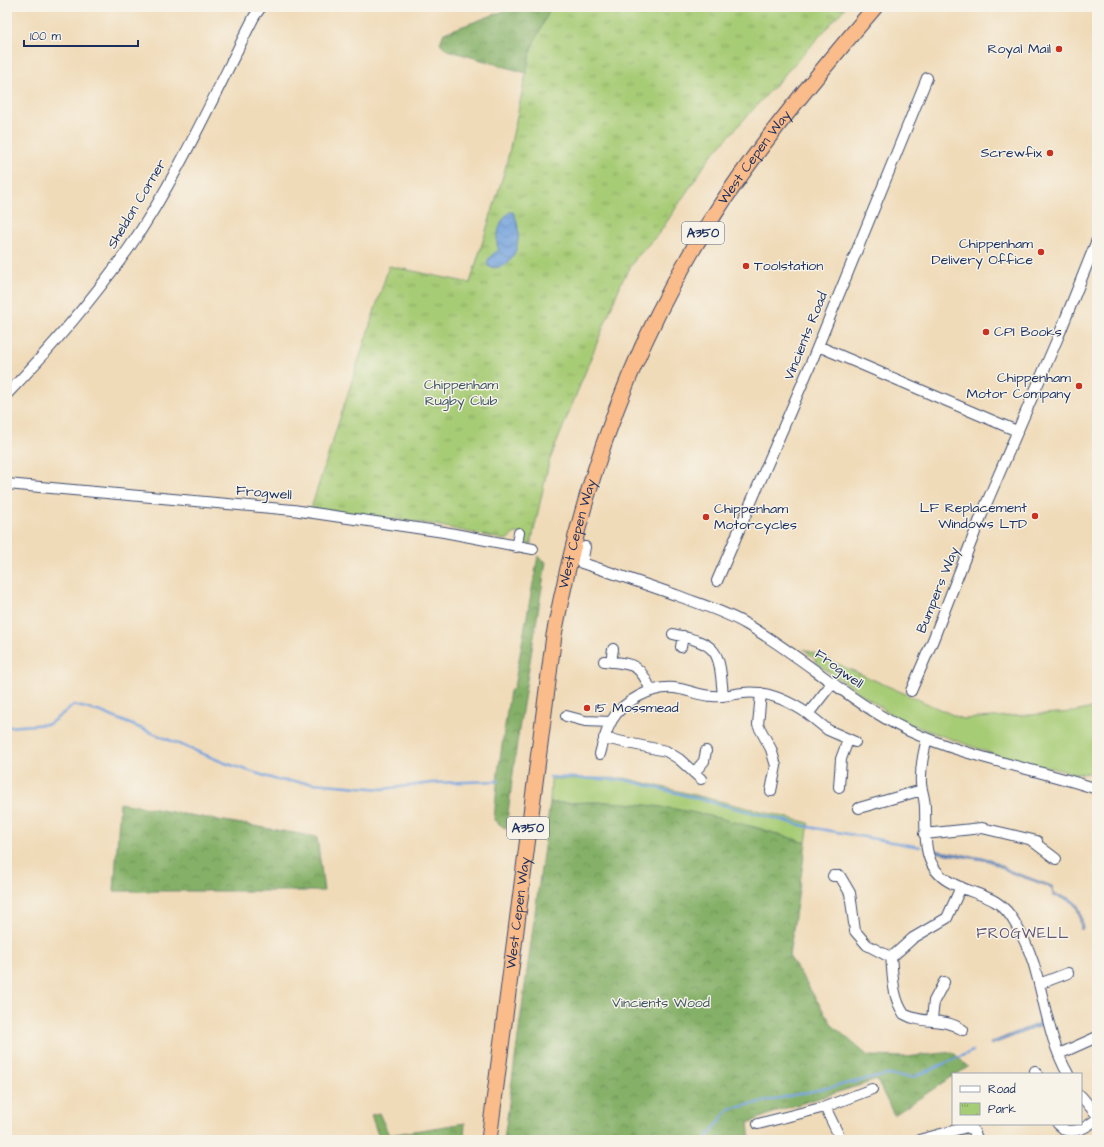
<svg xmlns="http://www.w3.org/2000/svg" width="1104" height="1147" viewBox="0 0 1104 1147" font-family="'Architects Daughter',sans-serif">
  <defs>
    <pattern id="forest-crowns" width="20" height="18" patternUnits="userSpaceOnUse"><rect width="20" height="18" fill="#85b067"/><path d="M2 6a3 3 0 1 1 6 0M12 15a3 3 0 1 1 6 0" fill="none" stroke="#6c9058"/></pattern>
    <pattern id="park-tufts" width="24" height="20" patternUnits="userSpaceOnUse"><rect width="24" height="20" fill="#a7cc76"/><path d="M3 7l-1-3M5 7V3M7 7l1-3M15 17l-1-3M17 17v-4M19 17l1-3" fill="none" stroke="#87a664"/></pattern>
    <pattern id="water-waves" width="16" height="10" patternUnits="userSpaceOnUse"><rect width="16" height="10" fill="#74a3dd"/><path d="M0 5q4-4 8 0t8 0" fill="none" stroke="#5e85b6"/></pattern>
  </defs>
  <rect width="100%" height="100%" fill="#f7f3e8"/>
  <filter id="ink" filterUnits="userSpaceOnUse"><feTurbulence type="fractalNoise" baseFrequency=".025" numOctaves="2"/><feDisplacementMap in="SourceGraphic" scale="8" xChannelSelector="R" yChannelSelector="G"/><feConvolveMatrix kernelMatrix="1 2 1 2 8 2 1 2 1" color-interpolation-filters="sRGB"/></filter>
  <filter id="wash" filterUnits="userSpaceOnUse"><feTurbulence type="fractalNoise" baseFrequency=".012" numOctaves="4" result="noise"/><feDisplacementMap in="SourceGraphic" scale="16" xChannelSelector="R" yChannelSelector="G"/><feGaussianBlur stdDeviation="0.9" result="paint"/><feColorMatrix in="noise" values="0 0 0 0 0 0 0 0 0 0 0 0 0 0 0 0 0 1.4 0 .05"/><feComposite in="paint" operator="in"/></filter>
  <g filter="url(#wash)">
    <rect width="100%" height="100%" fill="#f0dbb9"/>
    <path fill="#a7cc76" stroke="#617e6a" d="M 804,649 L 962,719 L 1074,712 L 1097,707 L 1097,772 L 1078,774 L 1004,758 L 901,721 L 823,668 Z
      M 625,778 L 809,823 L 806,843 L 755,827 L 605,802 L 550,803 L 551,779 Z
      M 962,1133 L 969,1134 L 973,1140 L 936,1140 Z"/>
    <path fill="url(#forest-crowns)" stroke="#507062" d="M 515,7 L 551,7 L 532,47 L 526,73 L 447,50 L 440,43 L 444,33 Z
      M 538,556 L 546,562 L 517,742 L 506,829 L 494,820 L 498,773 L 510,691 L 514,687 Z
      M 605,802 C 674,804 741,822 806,843 L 789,956 L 833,1026 L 868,1056 L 906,1057 L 953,1052 L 968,1067 L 957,1074 L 953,1074 L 953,1076 L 894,1115 L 877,1080 L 780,1110 L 748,1123 L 750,1140 L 504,1140 L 550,803 Z
      M 120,803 L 317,837 L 324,891 L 114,891 Z
      M 379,1113 L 389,1135 L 465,1123 L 464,1140 L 377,1140 L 378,1135 L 371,1115 Z"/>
    <path fill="url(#park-tufts)" stroke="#617e6a" d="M 551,7 L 845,8 L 710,157 L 660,232 L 636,258 L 622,281 L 549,462 L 531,544 L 526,544 L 522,534 L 515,533 L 506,540 L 431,524 L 311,508 L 389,266 L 470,283 L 506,166 L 532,47 Z"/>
    <path fill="url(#water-waves)" stroke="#48699e" d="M 510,212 L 513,212 C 524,230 519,273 489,267 L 487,264 C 489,256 493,254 499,250 C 493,241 501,217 510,212 Z
      M 934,850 L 990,859 L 1011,871 L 1052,886 L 1055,895 C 1079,897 1081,908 1083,929 L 1081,930 C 1079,906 1077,901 1053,896 L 1052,889 L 1050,887 L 1011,873 L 989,861 L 934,852 Z
      M 1044,1021 L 1045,1024 L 991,1045 L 990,1043 Z"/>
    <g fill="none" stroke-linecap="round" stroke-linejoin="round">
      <path stroke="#74a3dd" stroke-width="2.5" d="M 7,727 L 49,724 L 74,705 L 101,712 L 225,763 L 277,780 L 383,789 L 432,783 L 499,781
        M 550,777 L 626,780 L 809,827 L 920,847
        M 705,1140 L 729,1109 L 887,1075 L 914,1077 L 973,1051"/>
    </g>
  </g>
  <g filter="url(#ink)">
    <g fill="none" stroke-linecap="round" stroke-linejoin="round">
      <defs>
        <path id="minor" d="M 818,346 L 1017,431
          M 7,394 C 51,348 92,300 129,248 C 178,177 215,93 254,17 L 261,7
          M 7,484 L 293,510 L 444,532 L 533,549
          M 516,547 L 519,533
          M 585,547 L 582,563 C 613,573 644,584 676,595 C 699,604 724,611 746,624 C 801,655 851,703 907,730 C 967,758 1034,768 1097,789
          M 717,581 L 809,368 L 927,78
          M 673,634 C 719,645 719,649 723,696
          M 681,647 L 683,636
          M 604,661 C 633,664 640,663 651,691
          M 611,662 L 613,649
          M 833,682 L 808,714 L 828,730 L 855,742
          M 911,691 L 933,640 L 984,509 L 1059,335 L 1097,240
          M 761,693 L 758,725 L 771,749 L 776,766 L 771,791
          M 566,716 L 585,721 L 611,722
          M 604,738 L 666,751 L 679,759 L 701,779
          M 927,739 C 923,754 920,768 921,784 C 922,792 925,799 925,808 C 926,834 921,865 948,881 C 974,897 998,892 1015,923 C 1025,940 1033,958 1037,976 C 1046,1009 1051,1044 1068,1074
          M 600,754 C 603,743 606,730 612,720 C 623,701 652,686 674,688 C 687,689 699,696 713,696 C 723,697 733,694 743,693 C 766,690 789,701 808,714
          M 694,773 L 704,761 L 706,751
          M 839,787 L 841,759 L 848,740
          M 859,808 L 922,790
          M 924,834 L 982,828 L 1037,841
          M 1031,840 L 1056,859
          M 833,876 L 840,876 L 850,893 L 855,931 L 867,945 L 888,956 L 894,955 L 913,938 L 947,918 L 961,887
          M 891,956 C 893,975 892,997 904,1014 C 923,1025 941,1016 963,1030
          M 1039,984 L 1068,973
          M 932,1019 L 934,1001 L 944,982
          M 1059,1054 L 1097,1037
          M 1035,1071 L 1037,1074
          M 1081,1096 L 1097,1115
          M 825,1107 L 872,1089
          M 758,1124 L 825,1107 L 841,1140
          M 1058,1124 L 1065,1130 C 1077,1133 1087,1127 1097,1119
          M 919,1140 L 967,1127 L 973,1130 L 978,1140"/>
        <g id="highway">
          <path id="s1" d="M 489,1140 L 554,635 C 579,500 622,370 692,251 C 743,163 809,85 875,7"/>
        </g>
      </defs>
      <use href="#minor" stroke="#3b496c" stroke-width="12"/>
      <use href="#highway" stroke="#3b496c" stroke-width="17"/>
      <use href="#minor" stroke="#fff" stroke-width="10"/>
      <use href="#highway" stroke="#f9bc8a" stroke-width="15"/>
    </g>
  </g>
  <g fill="#c8321e" stroke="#f7f3e8" stroke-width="1.5">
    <circle cx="1059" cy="49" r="4"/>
    <circle cx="1050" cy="153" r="4"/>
    <circle cx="1041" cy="252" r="4"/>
    <circle cx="746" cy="266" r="4"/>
    <circle cx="986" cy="332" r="4"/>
    <circle cx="1079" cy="386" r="4"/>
    <circle cx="1035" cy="516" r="4"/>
    <circle cx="706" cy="517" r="4"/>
    <circle cx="587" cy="708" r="4"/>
  </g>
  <g text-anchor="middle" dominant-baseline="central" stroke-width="3" stroke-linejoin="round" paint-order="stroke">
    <g fill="#f7f3e8" stroke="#5d6a87" stroke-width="1">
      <rect x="682" y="222" width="42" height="22" rx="3"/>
      <rect x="507" y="817" width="42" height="22" rx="3"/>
    </g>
    <g font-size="13" font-weight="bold" fill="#1b2f5e">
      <text x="703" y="233">A350</text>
      <text x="528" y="828">A350</text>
    </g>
    <g font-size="14" fill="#1b2f5e" stroke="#f7f3e8" text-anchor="end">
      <text x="1051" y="49">Royal Mail</text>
      <text x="1042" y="153">Screwfix</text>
      <text x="1033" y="244">Chippenham<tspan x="1033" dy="16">Delivery Office</tspan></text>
      <text x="754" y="266" text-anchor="start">Toolstation</text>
      <text x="994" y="332" text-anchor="start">CPI Books</text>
      <text x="1071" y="378">Chippenham<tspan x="1071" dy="16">Motor Company</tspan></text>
      <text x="1027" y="508">LF Replacement<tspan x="1027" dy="16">Windows LTD</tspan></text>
      <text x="714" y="509" text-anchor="start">Chippenham<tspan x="714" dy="16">Motorcycles</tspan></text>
      <text x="595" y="708" text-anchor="start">15 Mossmead</text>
    </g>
    <g font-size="14" fill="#1b2f5e" stroke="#f7f3e8">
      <text stroke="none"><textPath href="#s1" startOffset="1032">West Cepen Way</textPath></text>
      <text transform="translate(137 204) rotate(-59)">Sheldon Corner</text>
      <text transform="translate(806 336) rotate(-68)">Vincients Road</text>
      <text transform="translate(264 493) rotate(5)">Frogwell</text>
      <text stroke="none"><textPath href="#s1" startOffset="613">West Cepen Way</textPath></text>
      <text transform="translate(938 590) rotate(-68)">Bumpers Way</text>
      <text transform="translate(839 669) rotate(36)">Frogwell</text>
      <text stroke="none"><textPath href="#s1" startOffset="229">West Cepen Way</textPath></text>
    </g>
    <g font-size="14" fill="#3e5664" stroke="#f7f3e8">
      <text x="461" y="385">Chippenham<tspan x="461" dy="16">Rugby Club</tspan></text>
      <text x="661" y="1003">Vincients Wood</text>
    </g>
    <g font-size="15" letter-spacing="1" fill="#615573" stroke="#f7f3e8">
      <text x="1023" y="933">FROGWELL</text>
    </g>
  </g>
  <rect width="1104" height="1147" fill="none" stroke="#f7f3e8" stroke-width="24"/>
  <rect x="952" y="1073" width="130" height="52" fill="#f7f3e8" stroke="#9fa5b1"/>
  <rect x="960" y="1086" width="20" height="6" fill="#ffffff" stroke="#9fa5b1"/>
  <text x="988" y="1093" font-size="12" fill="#1b2f5e">Road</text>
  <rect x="960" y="1103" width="20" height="12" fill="url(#park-tufts)" stroke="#9fa5b1"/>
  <text x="988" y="1113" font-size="12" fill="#1b2f5e">Park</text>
  <path d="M24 40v6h114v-6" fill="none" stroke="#1b2f5e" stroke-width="2"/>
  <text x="30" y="40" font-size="12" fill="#1b2f5e" stroke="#f7f3e8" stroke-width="3" paint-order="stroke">100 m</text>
</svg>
